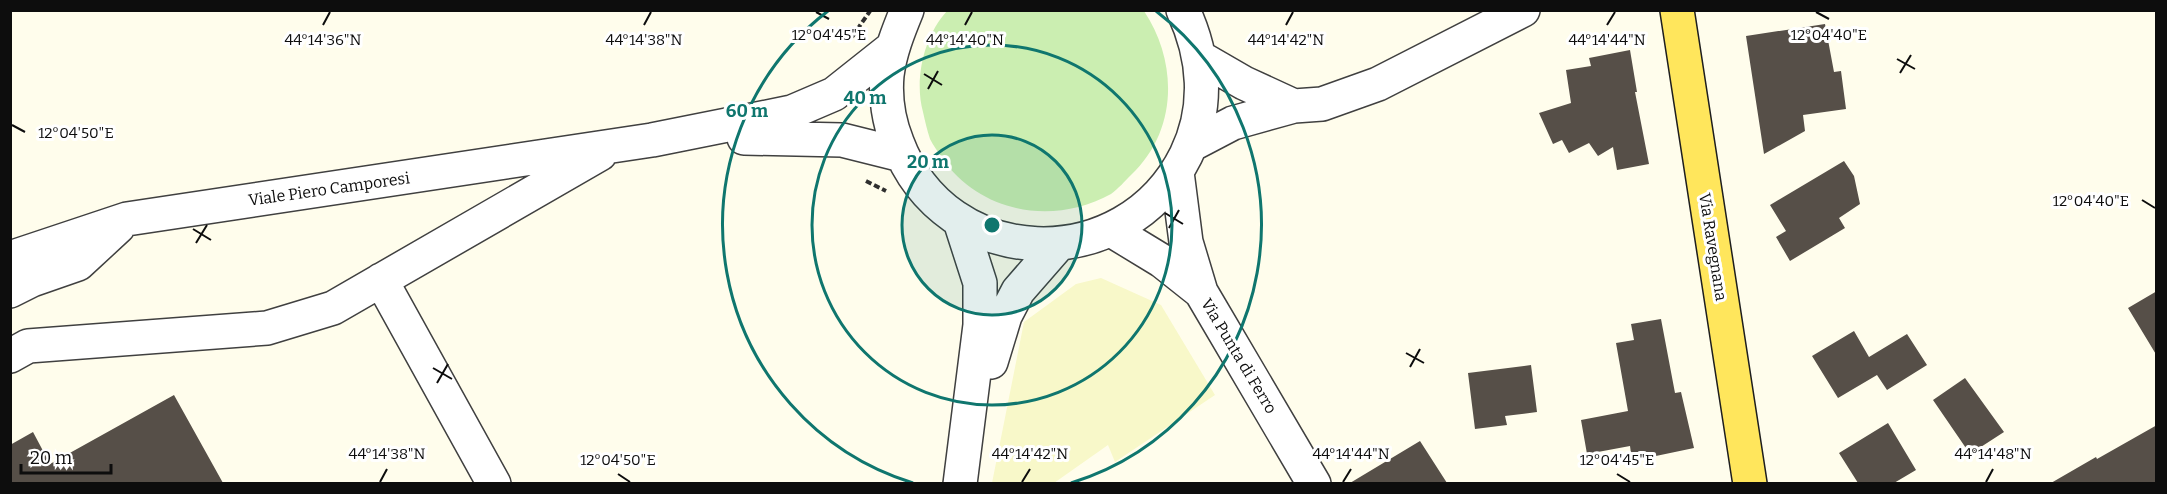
<svg xmlns="http://www.w3.org/2000/svg" width="2167" height="494" viewBox="0 0 2167 494" font-family="Bitter,serif">
  <rect width="100%" height="100%" fill="#fffdec"/>
  <path fill="#f8f8c9" d="M 1101,278 L 1161,305 L 1215,395 L 1115,462 L 1108,445 L 1054,483 L 992,483 L 1024,322 L 1076,284 Z"/>
  <path fill="#cbeeb1" d="M 947,11 L 1144,11 C 1178,62 1178,131 1131,175 C 1125,181 1118,189 1111,194 C 1053,226 980,213 942,158 C 938,152 933,145 930,139 C 927,130 925,121 923,112 C 914,79 924,36 947,11 Z"/>
  <path fill="#564f48" d="M 1825,24 L 1834,72 L 1841,71 L 1846,109 L 1803,115 L 1805,131 L 1764,154 L 1746,36 Z
    M 1630,50 L 1637,92 L 1635,92 L 1649,164 L 1617,170 L 1613,147 L 1598,156 L 1589,143 L 1569,153 L 1562,140 L 1553,144 L 1539,113 L 1571,103 L 1566,70 L 1591,66 L 1589,58 Z
    M 1844,161 L 1854,176 L 1860,204 L 1839,218 L 1845,228 L 1790,261 L 1776,237 L 1786,231 L 1770,205 Z
    M 2157,291 L 2157,356 L 2128,308 Z
    M 1661,319 L 1675,393 L 1681,392 L 1694,448 L 1632,461 L 1630,446 L 1587,454 L 1581,420 L 1628,411 L 1616,343 L 1634,340 L 1631,324 Z
    M 1854,331 L 1869,357 L 1907,334 L 1927,365 L 1887,390 L 1877,375 L 1838,398 L 1812,356 Z
    M 1531,365 L 1537,412 L 1505,416 L 1507,425 L 1475,429 L 1468,373 Z
    M 1965,378 L 2004,432 L 1970,454 L 1933,400 Z
    M 174,395 L 223,483 L 10,483 L 10,445 L 33,432 L 50,464 Z
    M 1888,423 L 1916,470 L 1894,483 L 1858,483 L 1839,453 Z
    M 2157,425 L 2157,483 L 2051,483 L 2096,457 L 2097,459 Z
    M 1420,441 L 1447,483 L 1350,483 Z"/>
  <g fill="none" stroke-linecap="round" stroke-linejoin="round">
    <defs>
      <path id="minor" d="M 907,10 C 898,32 890,52 887,75 C 885,97 889,122 897,142 C 946,273 1125,278 1186,155 C 1209,108 1205,57 1183,10
        M 1199,57 L 1244,83 L 1294,106
        M 744,138 L 842,140 L 902,155
        M 1191,145 L 1233,123 L 1294,106 L 1322,104 L 1378,84 L 1523,10
        M 1177,172 L 1186,242 L 1201,292
        M 1111,230 L 1162,261 L 1201,292 L 1314,484
        M 10,258 L 127,219 L 652,140 L 792,112 L 834,94 L 892,48
        M 381,280 L 494,484
        M 10,291 L 32,280 L 78,264 L 118,227
        M 10,356 L 28,346 L 267,328 L 333,308 L 600,154
        M 991,362 L 1005,316 L 1018,291 L 1059,244
        M 960,484 L 980,325 L 980,283 L 960,221"/>
      <path id="major" d="M 1677,10 L 1750,484"/>
    </defs>
    <use href="#minor" stroke="#404040" stroke-width="36"/>
    <use href="#major" stroke="#1e1e1e" stroke-width="36"/>
    <path stroke="#2f2f2f" stroke-width="4" stroke-dasharray="6 3" stroke-linecap="butt" d="M 852,37 L 870,11
      M 866,181 L 886,191"/>
    <use href="#minor" stroke="#fff" stroke-width="33"/>
    <use href="#major" stroke="#ffe65c" stroke-width="33"/>
  </g>
  <path fill="none" stroke="#0d0d0d" stroke-width="2" d="M 816,12 L 829,19M 1816,12 L 1829,19M 323,25 L 330,12M 644,25 L 651,12M 965,25 L 972,12M 1286,25 L 1293,12M 1607,25 L 1615,12M 1897,59 L 1915,69M 1900,73 L 1911,55M 924,74 L 942,85M 928,89 L 938,71M 12,125 L 25,132M 2142,200 L 2155,208M 1165,213 L 1183,224M 1169,228 L 1179,210M 193,229 L 211,240M 196,243 L 207,225M 1406,353 L 1424,363M 1410,367 L 1420,349M 433,368 L 452,379M 437,383 L 448,364M 618,474 L 630,482M 1617,474 L 1630,482M 380,482 L 387,469M 1022,482 L 1030,469M 1343,482 L 1351,469M 1986,482 L 1993,469"/>
  <circle cx="992" cy="225" r="90" fill="#0f766e" fill-opacity=".12"/>
  <g fill="none" stroke="#0f766e" stroke-width="3">
    <circle cx="992" cy="225" r="90"/>
    <circle cx="992" cy="225" r="180"/>
    <path d="M913 483A270 270 0 0 1 828 11M1156 11A270 270 0 0 1 1071 483"/>
  </g>
  <g text-anchor="middle" dominant-baseline="central" stroke-width="6" stroke-linejoin="round" paint-order="stroke">
    <g font-size="16" fill="#0d0d0d" stroke="#fff">
      <text transform="translate(329 189) rotate(-8)">Viale Piero Camporesi</text>
      <text transform="translate(1713 247) rotate(81)">Via Ravegnana</text>
      <text transform="translate(1239 356) rotate(59)">Via Punta di Ferro</text>
    </g>
  </g>
  <g font-size="15" text-anchor="middle" fill="#0d0d0d" stroke="#fff" stroke-width="6" stroke-linejoin="round" paint-order="stroke">
    <text x="1829" y="40">12°04'40"E</text>
    <text x="829" y="40">12°04'45"E</text>
    <text x="323" y="45">44°14'36"N</text>
    <text x="644" y="45">44°14'38"N</text>
    <text x="965" y="45">44°14'40"N</text>
    <text x="1286" y="45">44°14'42"N</text>
    <text x="1607" y="45">44°14'44"N</text>
    <text x="76" y="138">12°04'50"E</text>
    <text x="2091" y="206">12°04'40"E</text>
    <text x="387" y="459">44°14'38"N</text>
    <text x="1030" y="459">44°14'42"N</text>
    <text x="1351" y="459">44°14'44"N</text>
    <text x="1993" y="459">44°14'48"N</text>
    <text x="618" y="465">12°04'50"E</text>
    <text x="1617" y="465">12°04'45"E</text>
  </g>
  <circle cx="992" cy="225" r="9" fill="#0f766e" stroke="#fff" stroke-width="3"/>
  <g font-size="18" text-anchor="middle" font-weight="bold" fill="#0f766e" stroke="#fff" stroke-width="6" stroke-linejoin="round" paint-order="stroke">
    <text x="865" y="104">40 m</text>
    <text x="747" y="117">60 m</text>
    <text x="928" y="168">20 m</text>
  </g>
  <rect width="2167" height="494" fill="none" stroke="#0d0d0d" stroke-width="24"/>
  <path d="M21 464v9h90v-9" fill="none" stroke="#0d0d0d" stroke-width="3"/>
  <text x="30" y="464" font-size="18" fill="#0d0d0d" stroke="#ffffff" stroke-width="4.5" paint-order="stroke">20 m</text>
</svg>
